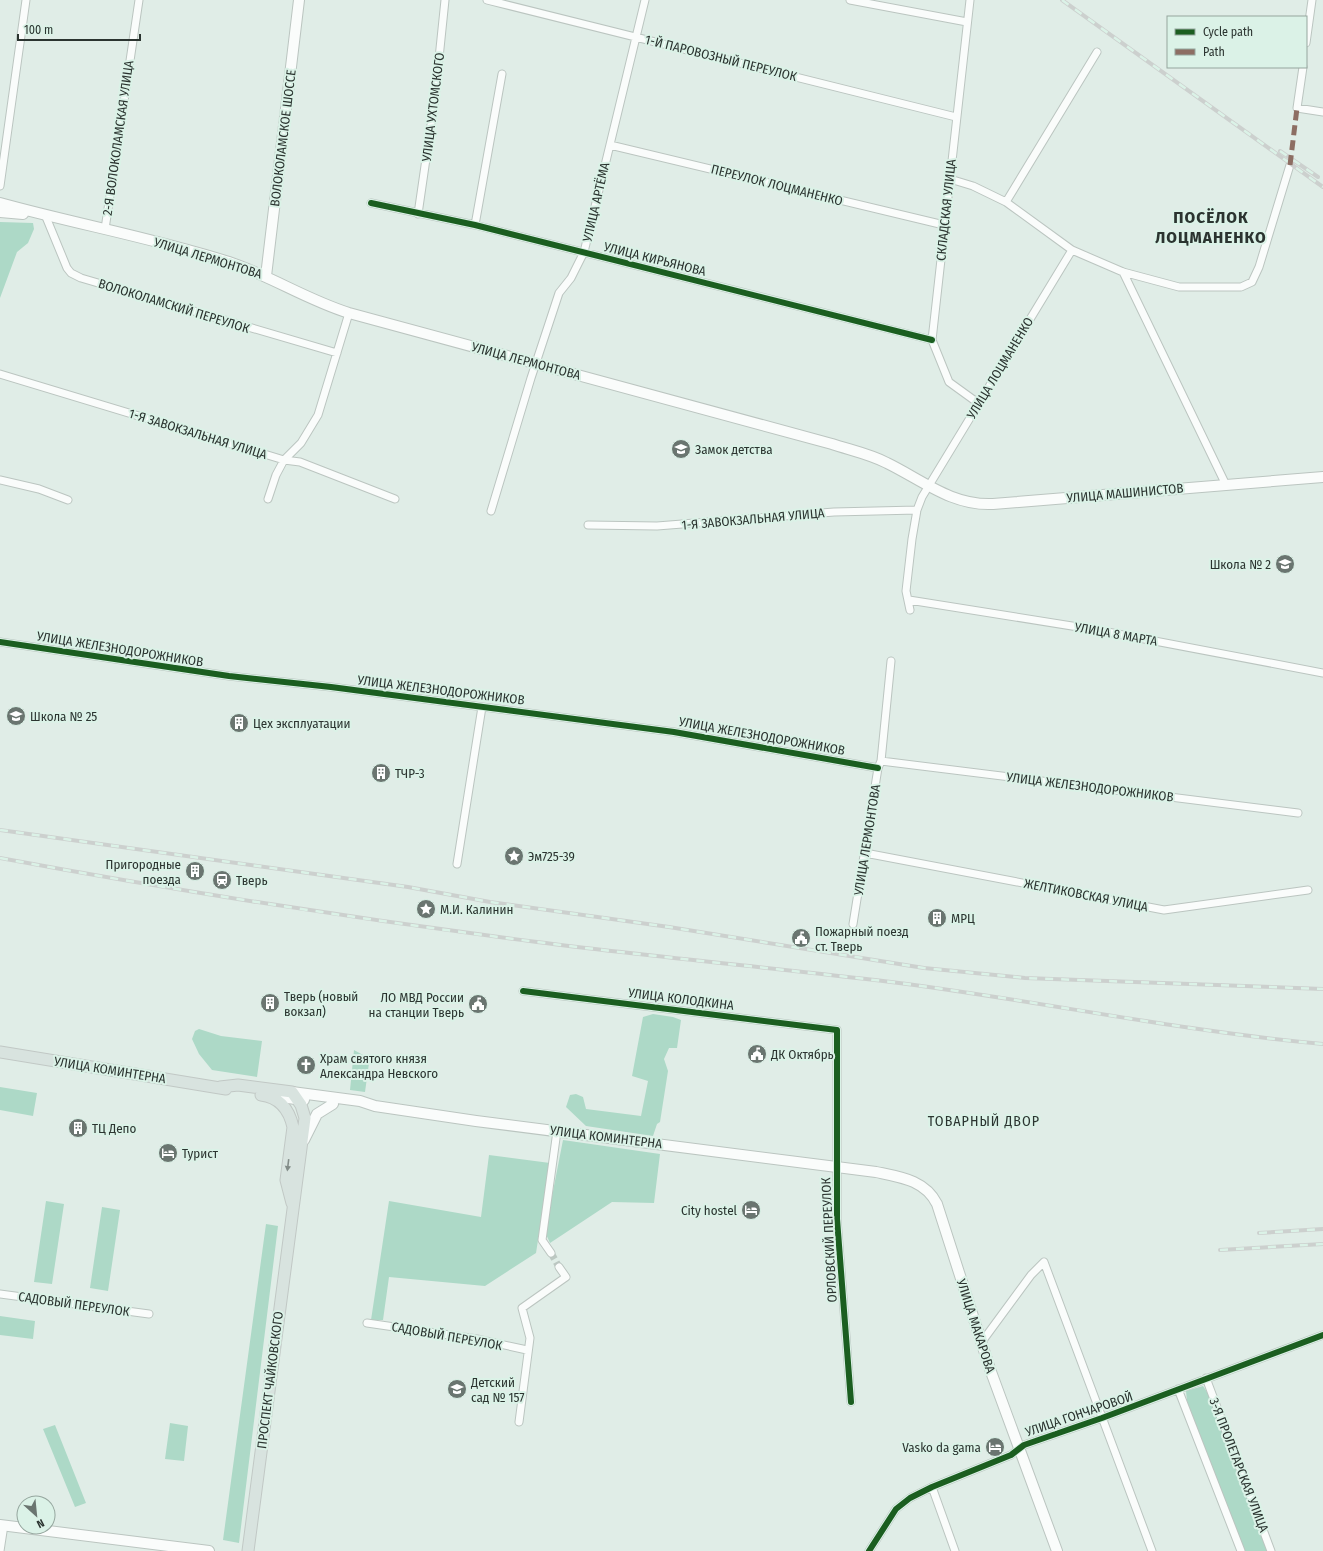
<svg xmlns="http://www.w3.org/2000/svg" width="1323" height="1551" viewBox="0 0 1323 1551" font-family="'Fira Sans Condensed',sans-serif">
  <rect width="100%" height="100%" fill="#e0ede7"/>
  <path fill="#add9c7" d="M 0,222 L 33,223 L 34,229 L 28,243 L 17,252 L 0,298 Z
    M 653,1014 L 673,1017 L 681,1020 L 677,1048 L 669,1048 L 664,1059 L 668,1071 L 660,1122 L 657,1124 L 653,1136 L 586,1126 L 566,1107 L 570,1095 L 576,1094 L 583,1097 L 586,1109 L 641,1116 L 648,1081 L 632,1076 L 643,1017 Z
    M 199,1029 L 221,1036 L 262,1041 L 257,1077 L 212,1070 L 199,1054 L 192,1039 L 195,1031 Z
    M 354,1050 L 363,1055 L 369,1063 L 365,1092 L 350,1090 Z
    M 0,1087 L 37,1093 L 33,1116 L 0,1110 Z
    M 563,1140 L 660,1154 L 654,1203 L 612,1202 L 550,1243 L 545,1232 Z
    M 489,1155 L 550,1163 L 536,1253 L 485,1286 L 389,1277 L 383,1320 L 371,1320 L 389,1201 L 481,1217 Z
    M 46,1201 L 64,1204 L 52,1284 L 34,1282 Z
    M 102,1207 L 120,1210 L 108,1291 L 90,1288 Z
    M 266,1224 L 278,1226 L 239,1543 L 223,1540 Z
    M 0,1316 L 35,1321 L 33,1339 L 0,1335 Z
    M 1203,1386 L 1213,1401 L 1268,1551 L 1244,1551 L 1187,1401 L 1186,1391 Z
    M 170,1423 L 188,1426 L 184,1461 L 165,1459 Z
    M 55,1425 L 86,1503 L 75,1507 L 43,1429 Z"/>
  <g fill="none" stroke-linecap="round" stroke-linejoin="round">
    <path stroke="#bcc8c2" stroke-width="7" stroke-dasharray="7 3.5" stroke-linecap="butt" d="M 551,1253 L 559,1267"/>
    <defs>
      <path id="street" d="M 487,0 L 956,117
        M 850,0 L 967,22
        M 970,0 L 932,340 L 949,382 L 978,403
        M 1306,43 L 1312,0
        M 1303,67 L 1297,108 L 1323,112
        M 610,145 L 944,225
        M 950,179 L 973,186 L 1006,202 L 1072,250 L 1123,272 L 1179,287 L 1241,287 L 1252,282 L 1259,267 L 1290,165
        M 0,186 L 26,0
        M 1006,202 L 1097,52
        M 371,203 L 475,225 L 932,340
        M 418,214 L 435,97 L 445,0
        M 46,217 L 67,268 L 71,273 L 81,278 L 337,353
        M 475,225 L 502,74
        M 105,229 L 139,0
        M 1123,272 L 1226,485
        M 0,374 L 284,460 L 300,462 L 395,499
        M 0,480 L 39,489 L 68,500
        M 268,499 L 276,475 L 284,460 L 301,443 L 318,415 L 349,313
        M 491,511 L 531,378 L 559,293 L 571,278 L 584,252 L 645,0
        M 588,525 L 657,526 L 834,512 L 917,510
        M 909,600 L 1097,630 L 1323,673
        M 910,610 L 906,591 L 912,539 L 917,510 L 922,497 L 1072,250
        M 0,642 L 229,676 L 331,687 L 674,732 L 878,768
        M 881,761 L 1298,813
        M 865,853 L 1164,910 L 1308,890
        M 457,864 L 482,707
        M 853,924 L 878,768 L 881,761 L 891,661
        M 523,991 L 837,1030 L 837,1219 L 851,1402
        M 551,1253 L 542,1240 L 557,1131
        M 0,1294 L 149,1314
        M 367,1323 L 477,1339 L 527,1350
        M 981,1343 L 1031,1275 L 1044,1262 L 1152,1551
        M 1206,1378 L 1271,1551
        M 1178,1389 L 1241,1551
        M 519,1422 L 530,1338 L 522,1308 L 566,1277 L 559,1267
        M 932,1487 L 955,1551
        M 0,1551 L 4,1525
        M 869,1551 L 896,1509 L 910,1498 L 932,1487 L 1011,1455 L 1024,1445 L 1102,1418 L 1323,1335"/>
      <path id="secondary" d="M 0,203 C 76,224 154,238 229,262 C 271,276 307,300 349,313 L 832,444 C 850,450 870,454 887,463 C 922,480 952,506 993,504 L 1323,477
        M 0,212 L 23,214
        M 266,276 L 299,0
        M 292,1092 L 360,1101 L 375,1106 L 476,1121 L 876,1172 C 900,1177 925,1180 937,1204 L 990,1369 L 1057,1551
        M 272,1096 L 304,1100
        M 304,1140 L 317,1114 L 333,1104
        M 0,1525 L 209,1551"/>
      <path id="primary" d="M 0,1052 L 226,1089
        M 220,1087 L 238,1085 L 292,1092 L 301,1105 L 305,1118 L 248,1551
        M 261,1095 C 279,1097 289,1109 293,1127 L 286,1180 L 292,1203"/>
    </defs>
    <use href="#street" stroke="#bbc5c0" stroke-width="9"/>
    <use href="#secondary" stroke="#bbc5c0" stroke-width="12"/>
    <use href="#primary" stroke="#c1c8c5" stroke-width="13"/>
    <use href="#street" stroke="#fafcfb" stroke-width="7"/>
    <use href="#secondary" stroke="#fafcfb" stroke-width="10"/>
    <use href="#primary" stroke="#d8e3df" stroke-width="11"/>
    <defs>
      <path id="rail" d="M 1062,0 L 1323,187
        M 1280,151 L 1318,177
        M 0,830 L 408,887 L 490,902 L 669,927 L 924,968 L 1025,978 L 1323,989
        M 0,858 C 178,891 357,919 537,942 C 655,957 773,968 891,982 C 1035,1000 1178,1031 1323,1044
        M 1259,1233 L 1323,1229
        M 1220,1250 L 1323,1244"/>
    </defs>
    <use href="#rail" stroke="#ccd0ce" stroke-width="4"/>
    <use href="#rail" stroke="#dbf2e7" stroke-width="2.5" stroke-dasharray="8" stroke-linecap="butt"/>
    <path stroke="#8d6e63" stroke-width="5" stroke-dasharray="10 5" stroke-linecap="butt" d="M 1290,165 L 1297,108"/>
    <defs>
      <path id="cycleway" d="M 371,203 L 475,225 L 932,340
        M 0,642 L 229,676 L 331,687 L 674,732 L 878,768
        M 523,991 L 837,1030 L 837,1219 L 851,1402
        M 869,1551 L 896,1509 L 910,1498 L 932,1487 L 1011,1455 L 1024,1445 L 1102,1418 L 1323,1335"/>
    </defs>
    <use href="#cycleway" stroke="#dbf2e7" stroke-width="8"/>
    <use href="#cycleway" stroke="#1b5e20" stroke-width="6"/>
  </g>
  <defs><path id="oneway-solid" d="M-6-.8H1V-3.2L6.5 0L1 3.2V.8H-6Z"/></defs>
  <use fill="#828c88" href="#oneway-solid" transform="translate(288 1165) rotate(97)"/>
  <defs>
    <symbol id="school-disc" viewBox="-11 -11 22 22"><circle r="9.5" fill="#6a7570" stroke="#dbf2e7"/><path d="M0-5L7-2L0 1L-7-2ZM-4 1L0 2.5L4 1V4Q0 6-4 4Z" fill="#fff"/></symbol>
    <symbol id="building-disc" viewBox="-11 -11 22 22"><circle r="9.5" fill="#6a7570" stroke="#dbf2e7"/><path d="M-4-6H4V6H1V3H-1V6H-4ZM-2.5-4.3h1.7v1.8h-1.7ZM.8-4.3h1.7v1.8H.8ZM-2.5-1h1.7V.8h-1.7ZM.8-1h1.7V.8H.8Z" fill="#fff"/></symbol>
    <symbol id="sight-disc" viewBox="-11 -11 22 22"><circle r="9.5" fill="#6a7570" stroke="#dbf2e7"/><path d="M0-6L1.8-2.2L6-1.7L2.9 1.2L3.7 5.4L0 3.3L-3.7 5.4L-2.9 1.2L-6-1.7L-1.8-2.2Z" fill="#fff"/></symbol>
    <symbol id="station-disc" viewBox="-11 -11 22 22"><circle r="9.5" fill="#6a7570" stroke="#dbf2e7"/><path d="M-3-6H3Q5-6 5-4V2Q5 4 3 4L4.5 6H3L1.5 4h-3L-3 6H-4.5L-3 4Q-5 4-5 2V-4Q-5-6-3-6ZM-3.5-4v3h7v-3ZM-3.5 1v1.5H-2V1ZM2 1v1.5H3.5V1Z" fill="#fff"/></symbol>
    <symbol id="civic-disc" viewBox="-11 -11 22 22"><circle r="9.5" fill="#6a7570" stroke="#dbf2e7"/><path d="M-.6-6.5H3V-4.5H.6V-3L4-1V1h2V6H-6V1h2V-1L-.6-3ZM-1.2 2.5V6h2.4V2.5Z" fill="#fff"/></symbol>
    <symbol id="church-disc" viewBox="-11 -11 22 22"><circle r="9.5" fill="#6a7570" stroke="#dbf2e7"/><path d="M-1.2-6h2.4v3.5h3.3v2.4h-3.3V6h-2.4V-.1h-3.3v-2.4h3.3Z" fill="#fff"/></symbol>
    <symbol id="hotel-disc" viewBox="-11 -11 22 22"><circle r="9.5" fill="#6a7570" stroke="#dbf2e7"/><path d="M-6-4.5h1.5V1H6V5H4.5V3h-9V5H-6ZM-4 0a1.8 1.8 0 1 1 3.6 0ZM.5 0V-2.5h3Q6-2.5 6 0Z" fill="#fff"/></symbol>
  </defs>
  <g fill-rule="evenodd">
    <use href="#school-disc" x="670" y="438" width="22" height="22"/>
    <use href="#school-disc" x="1274" y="553" width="22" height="22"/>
    <use href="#school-disc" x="5" y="705" width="22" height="22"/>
    <use href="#building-disc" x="228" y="712" width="22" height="22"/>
    <use href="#building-disc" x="370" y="762" width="22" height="22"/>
    <use href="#sight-disc" x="503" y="845" width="22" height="22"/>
    <use href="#building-disc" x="184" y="860" width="22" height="22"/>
    <use href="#station-disc" x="211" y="869" width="22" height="22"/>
    <use href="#sight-disc" x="415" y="898" width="22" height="22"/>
    <use href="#building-disc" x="926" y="907" width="22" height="22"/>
    <use href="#civic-disc" x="790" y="927" width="22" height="22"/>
    <use href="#building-disc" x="259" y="992" width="22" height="22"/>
    <use href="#civic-disc" x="467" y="993" width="22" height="22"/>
    <use href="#civic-disc" x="746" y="1043" width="22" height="22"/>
    <use href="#church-disc" x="295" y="1054" width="22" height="22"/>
    <use href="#building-disc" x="67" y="1117" width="22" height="22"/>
    <use href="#hotel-disc" x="157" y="1142" width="22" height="22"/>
    <use href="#hotel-disc" x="740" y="1199" width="22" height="22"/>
    <use href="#school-disc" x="446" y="1378" width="22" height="22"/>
    <use href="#hotel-disc" x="984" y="1436" width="22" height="22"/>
  </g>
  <g text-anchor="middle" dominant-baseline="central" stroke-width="4" stroke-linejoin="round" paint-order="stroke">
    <g font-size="13" fill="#2b3430" stroke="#dbf2e7">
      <text transform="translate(721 58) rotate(14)">1-Й ПАРОВОЗНЫЙ ПЕРЕУЛОК</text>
      <text transform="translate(433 107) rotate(-83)">УЛИЦА УХТОМСКОГО</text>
      <text transform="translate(118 138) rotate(-82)">2-Я ВОЛОКОЛАМСКАЯ УЛИЦА</text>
      <text transform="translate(283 138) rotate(-83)">ВОЛОКОЛАМСКОЕ ШОССЕ</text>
      <text transform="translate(777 185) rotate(14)">ПЕРЕУЛОК ЛОЦМАНЕНКО</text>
      <text transform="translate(596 202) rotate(-77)">УЛИЦА АРТЁМА</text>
      <text transform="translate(946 210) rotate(-84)">СКЛАДСКАЯ УЛИЦА</text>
      <text transform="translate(208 258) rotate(17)">УЛИЦА ЛЕРМОНТОВА</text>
      <text transform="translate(655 259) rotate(14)">УЛИЦА КИРЬЯНОВА</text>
      <text transform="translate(174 306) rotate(17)">ВОЛОКОЛАМСКИЙ ПЕРЕУЛОК</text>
      <text transform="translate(526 361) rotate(15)">УЛИЦА ЛЕРМОНТОВА</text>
      <text transform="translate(1000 368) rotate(-59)">УЛИЦА ЛОЦМАНЕНКО</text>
      <text transform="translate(198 434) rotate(17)">1-Я ЗАВОКЗАЛЬНАЯ УЛИЦА</text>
      <text transform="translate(1125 493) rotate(-5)">УЛИЦА МАШИНИСТОВ</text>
      <text transform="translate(753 519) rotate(-5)">1-Я ЗАВОКЗАЛЬНАЯ УЛИЦА</text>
      <text transform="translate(1116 634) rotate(10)">УЛИЦА 8 МАРТА</text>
      <text transform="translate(120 649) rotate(9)">УЛИЦА ЖЕЛЕЗНОДОРОЖНИКОВ</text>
      <text transform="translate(441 690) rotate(7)">УЛИЦА ЖЕЛЕЗНОДОРОЖНИКОВ</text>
      <text transform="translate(762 736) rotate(10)">УЛИЦА ЖЕЛЕЗНОДОРОЖНИКОВ</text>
      <text transform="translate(1090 787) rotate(7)">УЛИЦА ЖЕЛЕЗНОДОРОЖНИКОВ</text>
      <text transform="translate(867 840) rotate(-81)">УЛИЦА ЛЕРМОНТОВА</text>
      <text transform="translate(1086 895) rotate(11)">ЖЕЛТИКОВСКАЯ УЛИЦА</text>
      <text transform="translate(681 999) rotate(7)">УЛИЦА КОЛОДКИНА</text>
      <text transform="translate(110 1070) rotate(9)">УЛИЦА КОМИНТЕРНА</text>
      <text transform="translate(606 1137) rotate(7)">УЛИЦА КОМИНТЕРНА</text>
      <text transform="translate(829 1240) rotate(-93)">ОРЛОВСКИЙ ПЕРЕУЛОК</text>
      <text transform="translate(74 1304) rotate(8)">САДОВЫЙ ПЕРЕУЛОК</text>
      <text transform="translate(976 1326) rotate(72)">УЛИЦА МАКАРОВА</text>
      <text transform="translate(447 1336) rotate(10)">САДОВЫЙ ПЕРЕУЛОК</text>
      <text transform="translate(270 1380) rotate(-83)">ПРОСПЕКТ ЧАЙКОВСКОГО</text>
      <text transform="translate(1079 1414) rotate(-19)">УЛИЦА ГОНЧАРОВОЙ</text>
      <text transform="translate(1239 1465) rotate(69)">3-Я ПРОЛЕТАРСКАЯ УЛИЦА</text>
    </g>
    <g font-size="13" fill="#2b3430" stroke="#dbf2e7" text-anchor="start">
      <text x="695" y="449">Замок детства</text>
      <text x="1271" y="564" text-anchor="end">Школа № 2</text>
      <text x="30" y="716">Школа № 25</text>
      <text x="253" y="723">Цех эксплуатации</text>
      <text x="395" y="773">ТЧР-3</text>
      <text x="528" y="856">Эм725-39</text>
      <text x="181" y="864" text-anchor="end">Пригородные<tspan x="181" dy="15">поезда</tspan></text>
      <text x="236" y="880">Тверь</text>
      <text x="440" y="909">М.И. Калинин</text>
      <text x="951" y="918">МРЦ</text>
      <text x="815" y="931">Пожарный поезд<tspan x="815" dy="15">ст. Тверь</tspan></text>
      <text x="284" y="996">Тверь (новый<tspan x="284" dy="15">вокзал)</tspan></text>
      <text x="464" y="997" text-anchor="end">ЛО МВД России<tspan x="464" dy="15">на станции Тверь</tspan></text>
      <text x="771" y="1054">ДК Октябрь</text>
      <text x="320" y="1058">Храм святого князя<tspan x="320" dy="15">Александра Невского</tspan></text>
      <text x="92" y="1128">ТЦ Депо</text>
      <text x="182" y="1153">Турист</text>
      <text x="737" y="1210" text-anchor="end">City hostel</text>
      <text x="471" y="1382">Детский<tspan x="471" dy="15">сад № 157</tspan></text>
      <text x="981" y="1447" text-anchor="end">Vasko da gama</text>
    </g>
    <g font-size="14" letter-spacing="1" fill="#2b3430" stroke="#dbf2e7">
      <text x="984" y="1121">ТОВАРНЫЙ ДВОР</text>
    </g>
    <g font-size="17" font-weight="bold" letter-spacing="1" fill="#2b3430" stroke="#dbf2e7">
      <text x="1211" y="217">ПОСЁЛОК<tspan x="1211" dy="20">ЛОЦМАНЕНКО</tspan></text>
    </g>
  </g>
  <rect x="1167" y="16" width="140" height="52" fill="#dbf2e7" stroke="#95a69e"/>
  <rect x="1175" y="29" width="20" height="6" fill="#1b5e20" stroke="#95a69e"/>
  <text x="1203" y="36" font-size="12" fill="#2b3430">Cycle path</text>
  <rect x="1175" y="49" width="20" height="6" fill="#8d6e63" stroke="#95a69e"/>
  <text x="1203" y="56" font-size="12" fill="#2b3430">Path</text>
  <g transform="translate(36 1515) rotate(153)"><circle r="19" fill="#dbf2e7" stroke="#95a69e"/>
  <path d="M0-3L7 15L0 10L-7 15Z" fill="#6a7570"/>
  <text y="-6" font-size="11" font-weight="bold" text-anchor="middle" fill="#2b3430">N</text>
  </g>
  <path d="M18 34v6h122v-6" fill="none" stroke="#2b3430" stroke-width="2"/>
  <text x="24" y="34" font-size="12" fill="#2b3430" stroke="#dbf2e7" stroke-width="3" paint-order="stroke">100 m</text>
</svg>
